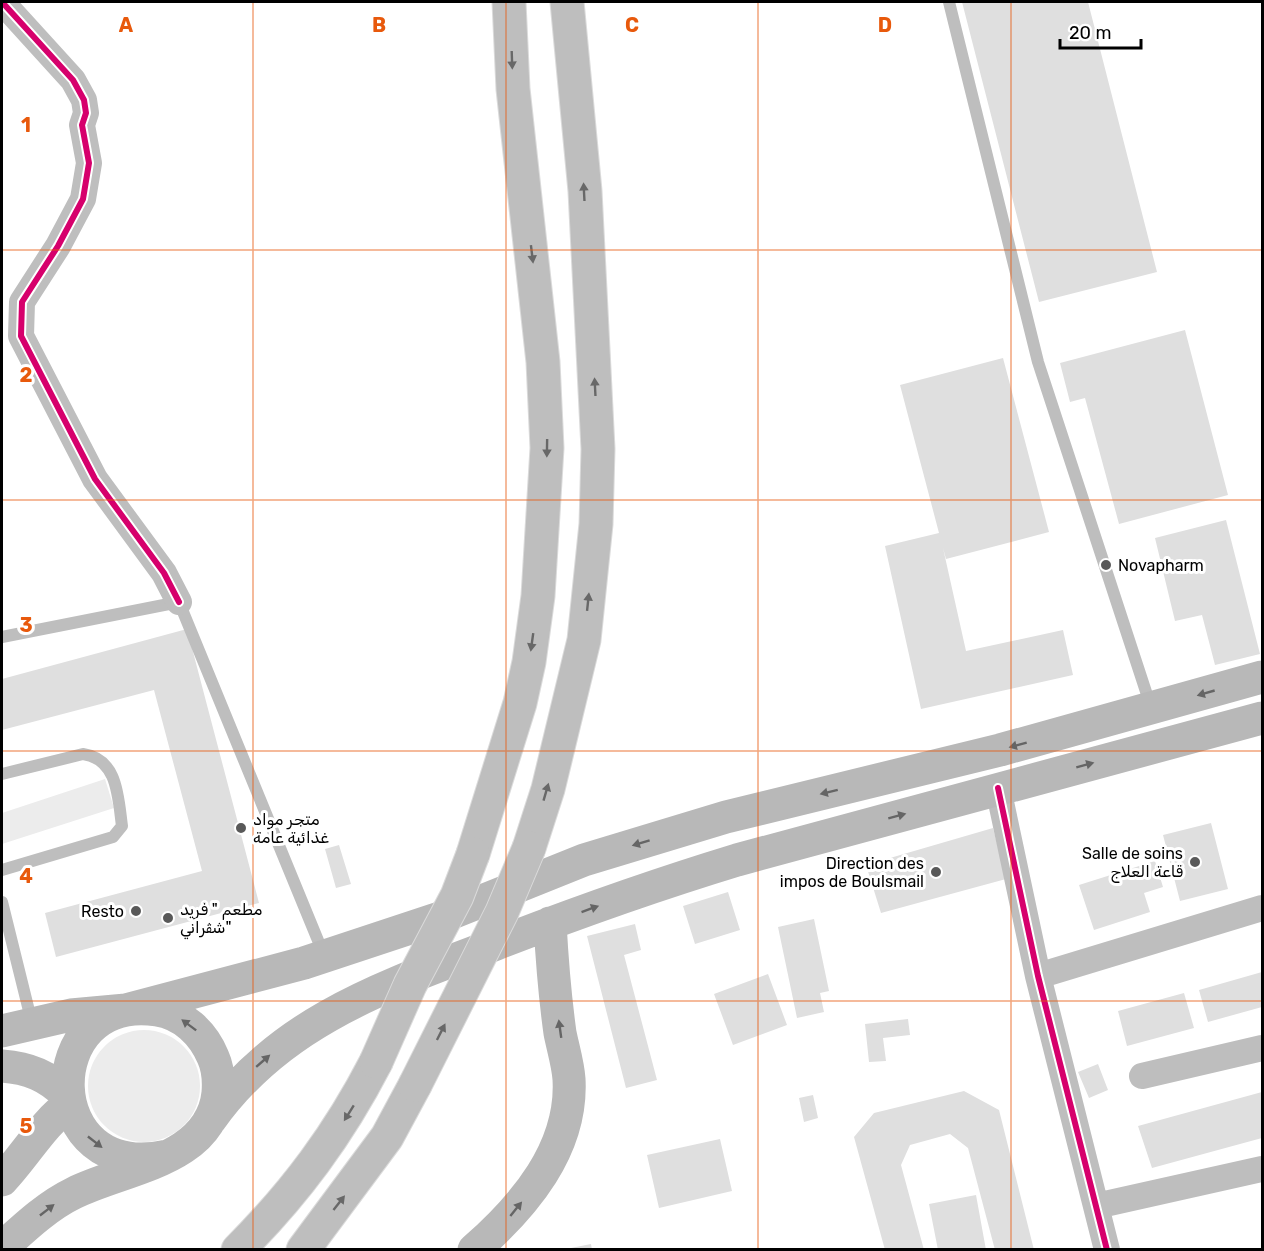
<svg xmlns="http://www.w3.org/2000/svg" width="1264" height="1251" viewBox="0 0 1264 1251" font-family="Rubik,'Noto Naskh Arabic',sans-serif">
  <rect width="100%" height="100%" fill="#fff"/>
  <path fill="#ececec" d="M 105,779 L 114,808 L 2,844 L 2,813 Z
    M88 1086a56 56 0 1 1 112 0a56 56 0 1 1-112 0Z"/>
  <path fill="#dfdfdf" d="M 962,2 L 1088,2 L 1157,272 L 1039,302 Z
    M 1185,330 L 1228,495 L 1119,524 L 1085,398 L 1070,402 L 1060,363 Z
    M 1003,358 L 1049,532 L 946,559 L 943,548 L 966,651 L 1063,630 L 1073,675 L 921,709 L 885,546 L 939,533 L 900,385 Z
    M 1226,520 L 1260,654 L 1215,665 L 1202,615 L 1175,621 L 1155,538 Z
    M 187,629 L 259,903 L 56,957 L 45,913 L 202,871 L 154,690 L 2,730 L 2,679 Z
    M 1211,823 L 1228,889 L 1180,901 L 1163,835 Z
    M 993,828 L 1006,879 L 881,913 L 866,865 Z
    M 339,845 L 351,884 L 336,888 L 325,849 Z
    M 1155,861 L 1163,887 L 1144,893 L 1150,912 L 1094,930 L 1079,885 Z
    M 728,892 L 740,930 L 695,944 L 683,906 Z
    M 814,919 L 829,991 L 820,993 L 824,1012 L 797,1018 L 778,927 Z
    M 635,924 L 641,950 L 624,955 L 657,1080 L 626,1088 L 587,936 Z
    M 1262,972 L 1262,1007 L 1208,1022 L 1199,990 Z
    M 768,974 L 787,1025 L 733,1045 L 714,994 Z
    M 1184,993 L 1194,1028 L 1127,1046 L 1118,1011 Z
    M 908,1019 L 910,1035 L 883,1038 L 886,1061 L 869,1062 L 865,1024 Z
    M 1098,1064 L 1108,1090 L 1089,1098 L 1078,1072 Z
    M 964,1091 L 999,1110 L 1034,1250 L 995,1250 L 968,1148 L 950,1134 L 910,1145 L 901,1165 L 924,1250 L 885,1250 L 854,1137 L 874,1113 Z
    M 1262,1092 L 1262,1138 L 1152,1168 L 1138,1126 Z
    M 813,1095 L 818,1118 L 804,1122 L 799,1098 Z
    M 720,1139 L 732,1191 L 659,1208 L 647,1155 Z
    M 976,1195 L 986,1250 L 938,1250 L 929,1204 Z
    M 591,1244 L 592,1250 L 571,1250 L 571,1248 Z"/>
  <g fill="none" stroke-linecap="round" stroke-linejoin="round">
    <defs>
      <path id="highway" d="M 529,848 L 548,789 L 584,640 L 596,524 L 598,449 L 585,191 L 567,2
        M 473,854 L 520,703 L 529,662 L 538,596 L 547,448 L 543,362 L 513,89 L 509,2
        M 238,1250 C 295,1193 339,1134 376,1062
        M 303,1250 L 387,1137 L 415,1085"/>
    </defs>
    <use href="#highway" stroke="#dbdbdb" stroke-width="35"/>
    <path stroke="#bebebe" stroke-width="12" d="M 949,2 L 1038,362 L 1151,707
      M 2,637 L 179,602 L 324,955
      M 2,774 L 83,754 C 118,759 118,797 122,826 L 113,837 L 2,870
      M 2,902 L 32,1023"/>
    <path stroke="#bebebe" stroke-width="26" d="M 2,2 L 73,80 L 84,100 L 86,113 L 82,125 L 89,163 L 83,199 L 58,246 L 22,302 L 21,336 L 95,479 L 164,573 L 179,602
      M 998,788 L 1038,976 L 1107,1250
      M 1038,976 L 1262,908
      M 1142,1076 L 1262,1048
      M 1096,1206 L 1262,1169"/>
    <path stroke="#b8b8b8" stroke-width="33" d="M 2,1031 L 71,1015 L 126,1010 L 304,963 L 437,919 L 584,860 L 726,817 L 1000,750 L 1262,677
      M 2,1066 C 29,1068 48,1076 67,1095
      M 210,1120 C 281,1020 386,986 496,944 C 576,913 655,885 737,860 L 1262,718
      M 2,1180 C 24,1157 44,1122 69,1105
      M 2,1248 C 24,1228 47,1206 74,1193 C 124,1168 211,1161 218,1093 C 219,1080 218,1068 213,1057 C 203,1033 183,1014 157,1010 C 36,992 38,1185 167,1156
      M 474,1250 C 524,1206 573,1149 569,1079 C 568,1064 563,1048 560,1033 C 555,997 552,960 550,923"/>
    <use href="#highway" stroke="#bebebe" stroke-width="33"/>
    <defs>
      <path id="highway-bridge" d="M 376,1062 L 410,985 L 457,896 L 473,854
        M 415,1085 L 502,912 L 529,848"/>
    </defs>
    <use href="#highway-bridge" stroke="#dbdbdb" stroke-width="35" stroke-linecap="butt"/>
    <use href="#highway-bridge" stroke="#bebebe" stroke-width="33"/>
    <defs>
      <path id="cycleway" d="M 2,2 L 73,80 L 84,100 L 86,113 L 82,125 L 89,163 L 83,199 L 58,246 L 22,302 L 21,336 L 95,479 L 164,573 L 179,602
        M 998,788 L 1038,976 L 1107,1250"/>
    </defs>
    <use href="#cycleway" stroke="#fff" stroke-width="10"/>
    <use href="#cycleway" stroke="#d6006c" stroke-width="6"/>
  </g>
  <defs><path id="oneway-solid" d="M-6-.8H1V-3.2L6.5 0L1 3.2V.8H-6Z" transform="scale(1.5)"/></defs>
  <g fill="#686868">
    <use href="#oneway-solid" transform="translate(512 60) rotate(88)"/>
    <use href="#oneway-solid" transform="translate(584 192) rotate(-93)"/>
    <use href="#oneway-solid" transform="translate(532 254) rotate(83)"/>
    <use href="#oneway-solid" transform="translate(595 387) rotate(-93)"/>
    <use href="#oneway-solid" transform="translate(547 448) rotate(91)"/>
    <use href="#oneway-solid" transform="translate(588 602) rotate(-84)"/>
    <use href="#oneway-solid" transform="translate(532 642) rotate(98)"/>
    <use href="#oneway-solid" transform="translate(546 792) rotate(-74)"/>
    <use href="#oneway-solid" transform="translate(441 1032) rotate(-63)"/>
    <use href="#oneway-solid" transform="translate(349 1113) rotate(122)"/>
    <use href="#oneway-solid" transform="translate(339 1203) rotate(-52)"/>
  </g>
  <g fill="#656565">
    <use href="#oneway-solid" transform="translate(1206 693) rotate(164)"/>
    <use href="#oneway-solid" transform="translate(1018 745) rotate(165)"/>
    <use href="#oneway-solid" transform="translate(1085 765) rotate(-15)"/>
    <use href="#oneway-solid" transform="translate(829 792) rotate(166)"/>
    <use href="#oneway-solid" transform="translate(897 816) rotate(-15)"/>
    <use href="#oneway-solid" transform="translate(641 843) rotate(163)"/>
    <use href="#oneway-solid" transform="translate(590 909) rotate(-20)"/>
    <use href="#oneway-solid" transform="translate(189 1025) rotate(-143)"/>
    <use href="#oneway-solid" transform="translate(560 1029) rotate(-98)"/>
    <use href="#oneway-solid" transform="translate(263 1061) rotate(-41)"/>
    <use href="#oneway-solid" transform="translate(95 1142) rotate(38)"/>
    <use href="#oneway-solid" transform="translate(516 1209) rotate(-51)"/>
    <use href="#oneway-solid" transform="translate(47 1210) rotate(-38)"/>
  </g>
  <path fill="none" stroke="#e8590c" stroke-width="1.5" stroke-opacity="0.55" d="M 253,2 L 253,1250M 506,2 L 506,1250M 758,2 L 758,1250M 1011,2 L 1011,1250M 2,250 L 1262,250M 2,500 L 1262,500M 2,751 L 1262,751M 2,1001 L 1262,1001"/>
  <g fill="#595959" stroke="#fff" stroke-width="2">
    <circle cx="1106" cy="565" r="6"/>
    <circle cx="241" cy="828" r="6"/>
    <circle cx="1195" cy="862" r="6"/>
    <circle cx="936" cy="872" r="6"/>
    <circle cx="136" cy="911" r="6"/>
    <circle cx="168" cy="918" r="6"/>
  </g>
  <g text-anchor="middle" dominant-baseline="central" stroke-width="6" stroke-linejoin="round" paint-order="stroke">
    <g font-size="16" fill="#000" stroke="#fff" text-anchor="start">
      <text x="1118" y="565">Novapharm</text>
      <text x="253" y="819">متجر مواد<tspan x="253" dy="18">غذائية عامة</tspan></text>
      <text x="1183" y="853" text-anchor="end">Salle de soins<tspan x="1183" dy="18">قاعة العلاج</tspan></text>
      <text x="924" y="863" text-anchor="end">Direction des<tspan x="924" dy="18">impos de BouIsmail</tspan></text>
      <text x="180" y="909">مطعم " فريد<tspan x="180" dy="18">شڨراني"</tspan></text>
      <text x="124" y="911" text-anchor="end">Resto</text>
    </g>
  </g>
  <g font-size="20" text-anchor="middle" font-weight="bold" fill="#e8590c" stroke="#fff" stroke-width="6" stroke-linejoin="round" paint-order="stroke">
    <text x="126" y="32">A</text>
    <text x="379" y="32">B</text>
    <text x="632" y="32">C</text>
    <text x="885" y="32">D</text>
    <text x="26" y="132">1</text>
    <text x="26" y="382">2</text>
    <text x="26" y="632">3</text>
    <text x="26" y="883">4</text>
    <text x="26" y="1133">5</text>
  </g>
  <rect width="1264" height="1251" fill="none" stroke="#000000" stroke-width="6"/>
  <path d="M1060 39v9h81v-9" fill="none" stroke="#000000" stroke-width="3"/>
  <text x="1069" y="39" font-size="18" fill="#000000" stroke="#ffffff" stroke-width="4.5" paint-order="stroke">20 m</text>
</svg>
